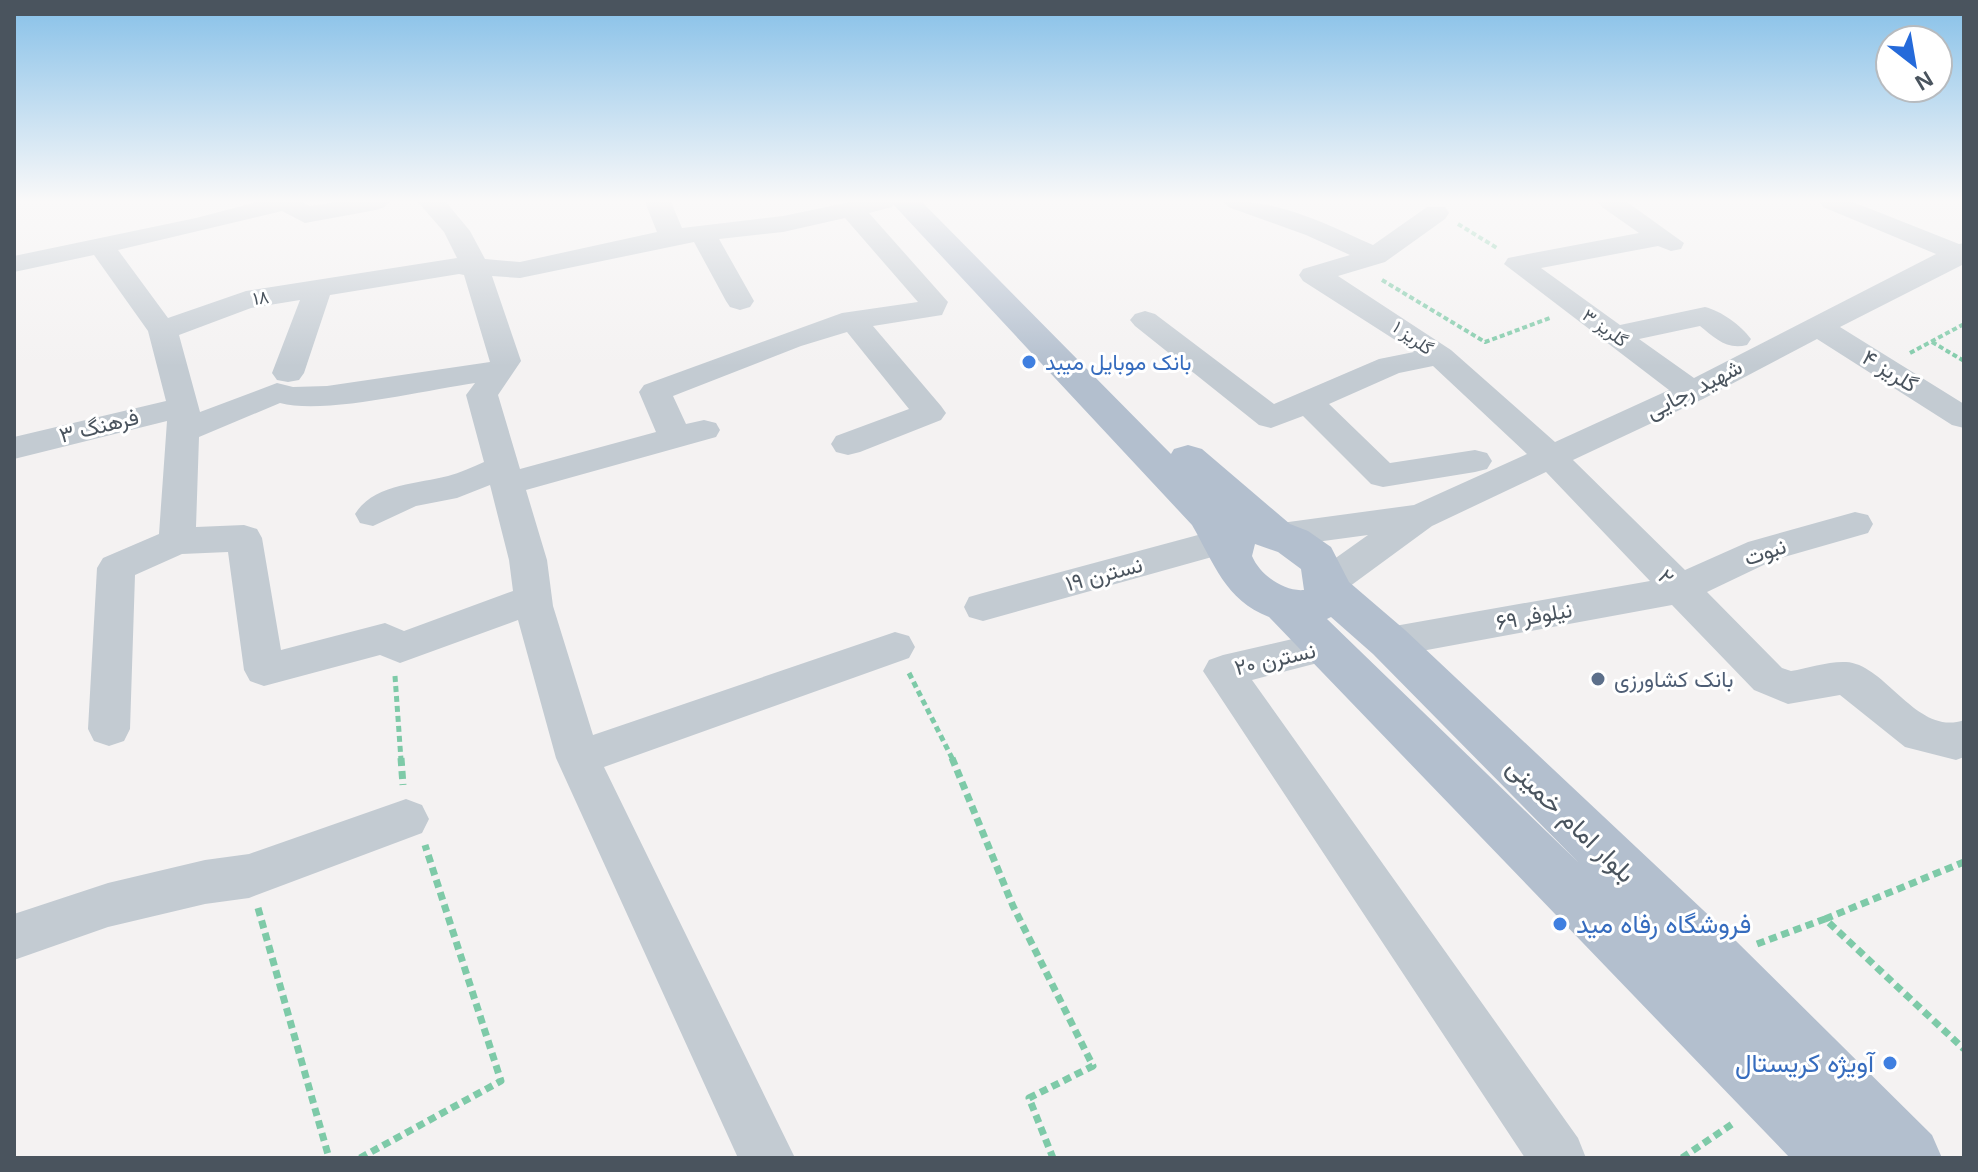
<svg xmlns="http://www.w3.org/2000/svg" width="1978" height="1172" viewBox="0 0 1978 1172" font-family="Arial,Vazirmatn,sans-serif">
  <rect width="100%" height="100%" fill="#f4f2f2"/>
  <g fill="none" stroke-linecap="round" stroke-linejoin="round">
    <path stroke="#7ecaa8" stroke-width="4" stroke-dasharray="5 3" stroke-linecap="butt" d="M 1458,224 L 1497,248
      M 1382,280 L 1485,342 L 1550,318
      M 1932,342 L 1964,361
      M 1910,353 L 1964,324"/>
    <path stroke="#7ecaa8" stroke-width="5" stroke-dasharray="6 4" stroke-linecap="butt" d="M 909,673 L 953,760
      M 395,676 L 401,760"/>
    <path stroke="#7ecaa8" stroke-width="7" stroke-dasharray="8 5" stroke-linecap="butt" d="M 401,758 L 403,785
      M 952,758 L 1013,906 L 1093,1066 L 1029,1098 L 1053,1158
      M 258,908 L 329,1158
      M 1825,919 L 1964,862
      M 1757,944 L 1825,919 L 1964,1049
      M 360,1158 L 501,1081 L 425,845
      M 1682,1158 L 1735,1122"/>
    <path fill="#c3cbd2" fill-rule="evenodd" d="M 257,202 L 302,202 L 310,206 L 336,202 L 389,202 L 385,207 L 376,210 L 305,223 L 282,211 L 118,250 L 168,318 L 246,291 L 457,258 L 444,232 L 418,202 L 446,202 L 470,231 L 485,259 L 520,262 L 657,232 L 645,202 L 671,202 L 682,228 L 783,216 L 850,202 L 896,202 L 892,207 L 869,213 L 948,302 L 942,315 L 873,326 L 941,406 L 946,413 L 941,420 L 860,452 L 848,455 L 836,452 L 831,444 L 836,436 L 909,409 L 847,332 L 801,346 L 673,396 L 686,424 L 704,420 L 716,423 L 720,430 L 716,437 L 526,490 L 547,560 L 553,606 L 593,735 L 895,632 L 909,636 L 915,647 L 909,658 L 604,767 L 795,1158 L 738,1158 L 556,758 L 518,620 L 400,663 L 380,655 L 264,686 L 250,681 L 244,670 L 228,552 L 182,554 L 135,575 L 130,729 L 124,741 L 109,746 L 94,741 L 88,729 L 97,568 L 103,558 L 159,534 L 167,421 L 14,459 L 14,437 L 166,401 L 148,331 L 94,255 L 14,272 L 14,256 L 196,218 ZM 845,218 L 918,302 L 842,313 L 644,385 L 639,392 L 656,432 L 520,469 L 498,395 L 521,361 L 492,276 L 520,278 L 694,242 L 726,301 L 730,307 L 740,310 L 750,307 L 754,301 L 719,239 L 783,232 ZM 459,274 L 464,275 L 490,362 L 327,386 L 293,387 L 277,383 L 200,412 L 179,335 L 251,308 L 300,300 L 272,373 L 277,380 L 288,382 L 299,380 L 304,373 L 330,295 ZM 475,383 L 466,395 L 484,462 C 472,467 460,473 448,476 C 418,484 373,484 355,514 L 360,523 L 373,526 L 416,506 L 457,498 L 490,485 L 509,560 L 513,591 L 404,631 L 385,623 L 281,650 L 262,538 L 257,529 L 244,525 L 196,527 L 199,437 L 280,403 C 325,415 425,390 475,383 Z
      M 1224,202 C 1276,198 1326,224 1373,245 L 1427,207 L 1445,207 L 1449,213 L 1445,219 L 1385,262 L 1338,276 L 1451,350 L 1555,442 L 1669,390 L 1504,264 L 1508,258 L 1518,256 L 1639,233 L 1602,207 L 1598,202 L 1627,202 L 1684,243 L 1681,249 L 1671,251 L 1658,246 L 1541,268 L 1620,325 L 1705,307 C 1721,311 1741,325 1751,339 L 1747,345 C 1726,350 1715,338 1700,326 L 1639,339 L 1694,378 L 1936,254 L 1823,207 L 1819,202 L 1853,202 L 1959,244 L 1964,243 L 1964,264 L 1840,327 L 1964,404 L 1964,428 L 1952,425 L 1817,339 L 1703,399 L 1573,460 L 1685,570 L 1748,542 L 1855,512 L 1868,515 L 1873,524 L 1868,533 L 1774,560 L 1707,592 L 1782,668 L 1791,671 C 1808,668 1829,661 1846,662 C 1886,664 1917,737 1964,720 L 1964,757 L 1956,760 L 1905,747 L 1840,695 L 1788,704 L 1754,690 L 1672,605 L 1389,657 L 1375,653 L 1369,642 L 1375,631 L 1389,627 L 1650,581 L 1546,472 L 1432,526 L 1342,592 L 1329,596 L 1316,592 L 1310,582 L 1316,572 L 1368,535 L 1279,547 L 1266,543 L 1261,534 L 1266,525 L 1414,505 L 1527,454 L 1433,366 L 1399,373 L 1329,404 L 1390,463 L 1475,450 L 1487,453 L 1492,461 L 1487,469 L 1475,472 L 1383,487 L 1371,484 L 1303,416 L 1271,428 L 1259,425 L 1135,326 L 1130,320 L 1135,314 L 1145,311 L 1155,314 L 1274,404 L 1379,359 L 1414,352 L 1303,281 L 1299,275 L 1303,269 L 1350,255 L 1306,235 L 1228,207 Z
      M 1224,528 L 1237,532 L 1242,541 L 1237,550 L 983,621 L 969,617 L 964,607 L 969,597 L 983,593 Z
      M 1327,631 L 1341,635 L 1347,646 L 1341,657 L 1252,680 L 1578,1138 L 1586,1158 L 1525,1158 L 1203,671 L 1209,660 L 1223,655 Z
      M 406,799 L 422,805 L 429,819 L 422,833 L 249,898 L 205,904 L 108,927 L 14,960 L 14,914 L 108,883 L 205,860 L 249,854 Z"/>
    <path fill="#b3bfce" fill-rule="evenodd" d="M 891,202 L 922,202 L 1171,454 L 1174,449 L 1188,445 L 1202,449 L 1290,524 L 1308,531 L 1331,547 L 1349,582 L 1405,630 L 1735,940 L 1932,1135 L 1942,1158 L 1790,1158 L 1269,617 C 1225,600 1214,563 1192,525 ZM 1255,544 L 1278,552 L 1301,569 L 1304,590 C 1284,592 1260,575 1252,556 ZM 1331,617 L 1373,654 L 1578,862 L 1327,619 Z"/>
  </g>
  <linearGradient id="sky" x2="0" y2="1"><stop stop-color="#86c0e8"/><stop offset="0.55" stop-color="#faf9f9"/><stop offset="1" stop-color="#faf9f9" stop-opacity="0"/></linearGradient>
  <rect width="1978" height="366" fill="url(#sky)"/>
  <g fill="#3f7fe0" stroke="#fff" stroke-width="3">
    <circle cx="1029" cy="362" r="8"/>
    <circle cx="1560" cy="924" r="8"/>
    <circle cx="1890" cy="1063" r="8"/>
  </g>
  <circle fill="#5c6f8a" stroke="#fff" stroke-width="3" cx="1598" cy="679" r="8"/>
  <g text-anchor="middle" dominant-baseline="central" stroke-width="6" stroke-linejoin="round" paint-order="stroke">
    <g font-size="18" fill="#4a545e" stroke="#fff">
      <text transform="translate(261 298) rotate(-8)">۱۸</text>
      <text transform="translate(1605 328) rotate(36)">گلریز ۳</text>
      <text transform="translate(1413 338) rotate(35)">گلریز ۱</text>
    </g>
    <g font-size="22" fill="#366cbe" stroke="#fff" text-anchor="start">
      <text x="1045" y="362">بانک موبایل میبد</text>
    </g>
    <g font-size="22" fill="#4a545e" stroke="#fff">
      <text transform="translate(1890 371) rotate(32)">گلریز ۴</text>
      <text transform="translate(1694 389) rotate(-27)">شهید رجایی</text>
      <text transform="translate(99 426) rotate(-14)">فرهنگ ۳</text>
      <text transform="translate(1765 552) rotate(-19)">نبوت</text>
      <text transform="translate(1104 574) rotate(-15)">نسترن ۱۹</text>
      <text transform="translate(1666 577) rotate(46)">۲</text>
      <text transform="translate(1534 616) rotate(-10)">نیلوفر ۶۹</text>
      <text transform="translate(1275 659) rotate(-13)">نسترن ۲۰</text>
    </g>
    <g font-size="22" fill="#4e5e75" stroke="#fff" text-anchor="start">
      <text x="1614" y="679">بانک کشاورزی</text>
    </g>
    <g font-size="26" fill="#4a545e" stroke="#fff">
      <text transform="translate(1571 820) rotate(44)">بلوار امام خمینی</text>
    </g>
    <g font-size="26" fill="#366cbe" stroke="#fff" text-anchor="start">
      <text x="1576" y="924">فروشگاه رفاه مید</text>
      <text x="1874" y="1063" text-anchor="end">آویژه کریستال</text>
    </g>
  </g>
  <rect width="1978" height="1172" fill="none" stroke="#4a545e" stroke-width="32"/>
  <g transform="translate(1914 64) rotate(149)"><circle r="38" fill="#ffffff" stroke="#b7bbbf" stroke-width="2"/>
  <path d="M0-6L14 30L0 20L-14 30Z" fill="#256ada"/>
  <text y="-12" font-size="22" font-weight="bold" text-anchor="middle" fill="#4a545e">N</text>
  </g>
</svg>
